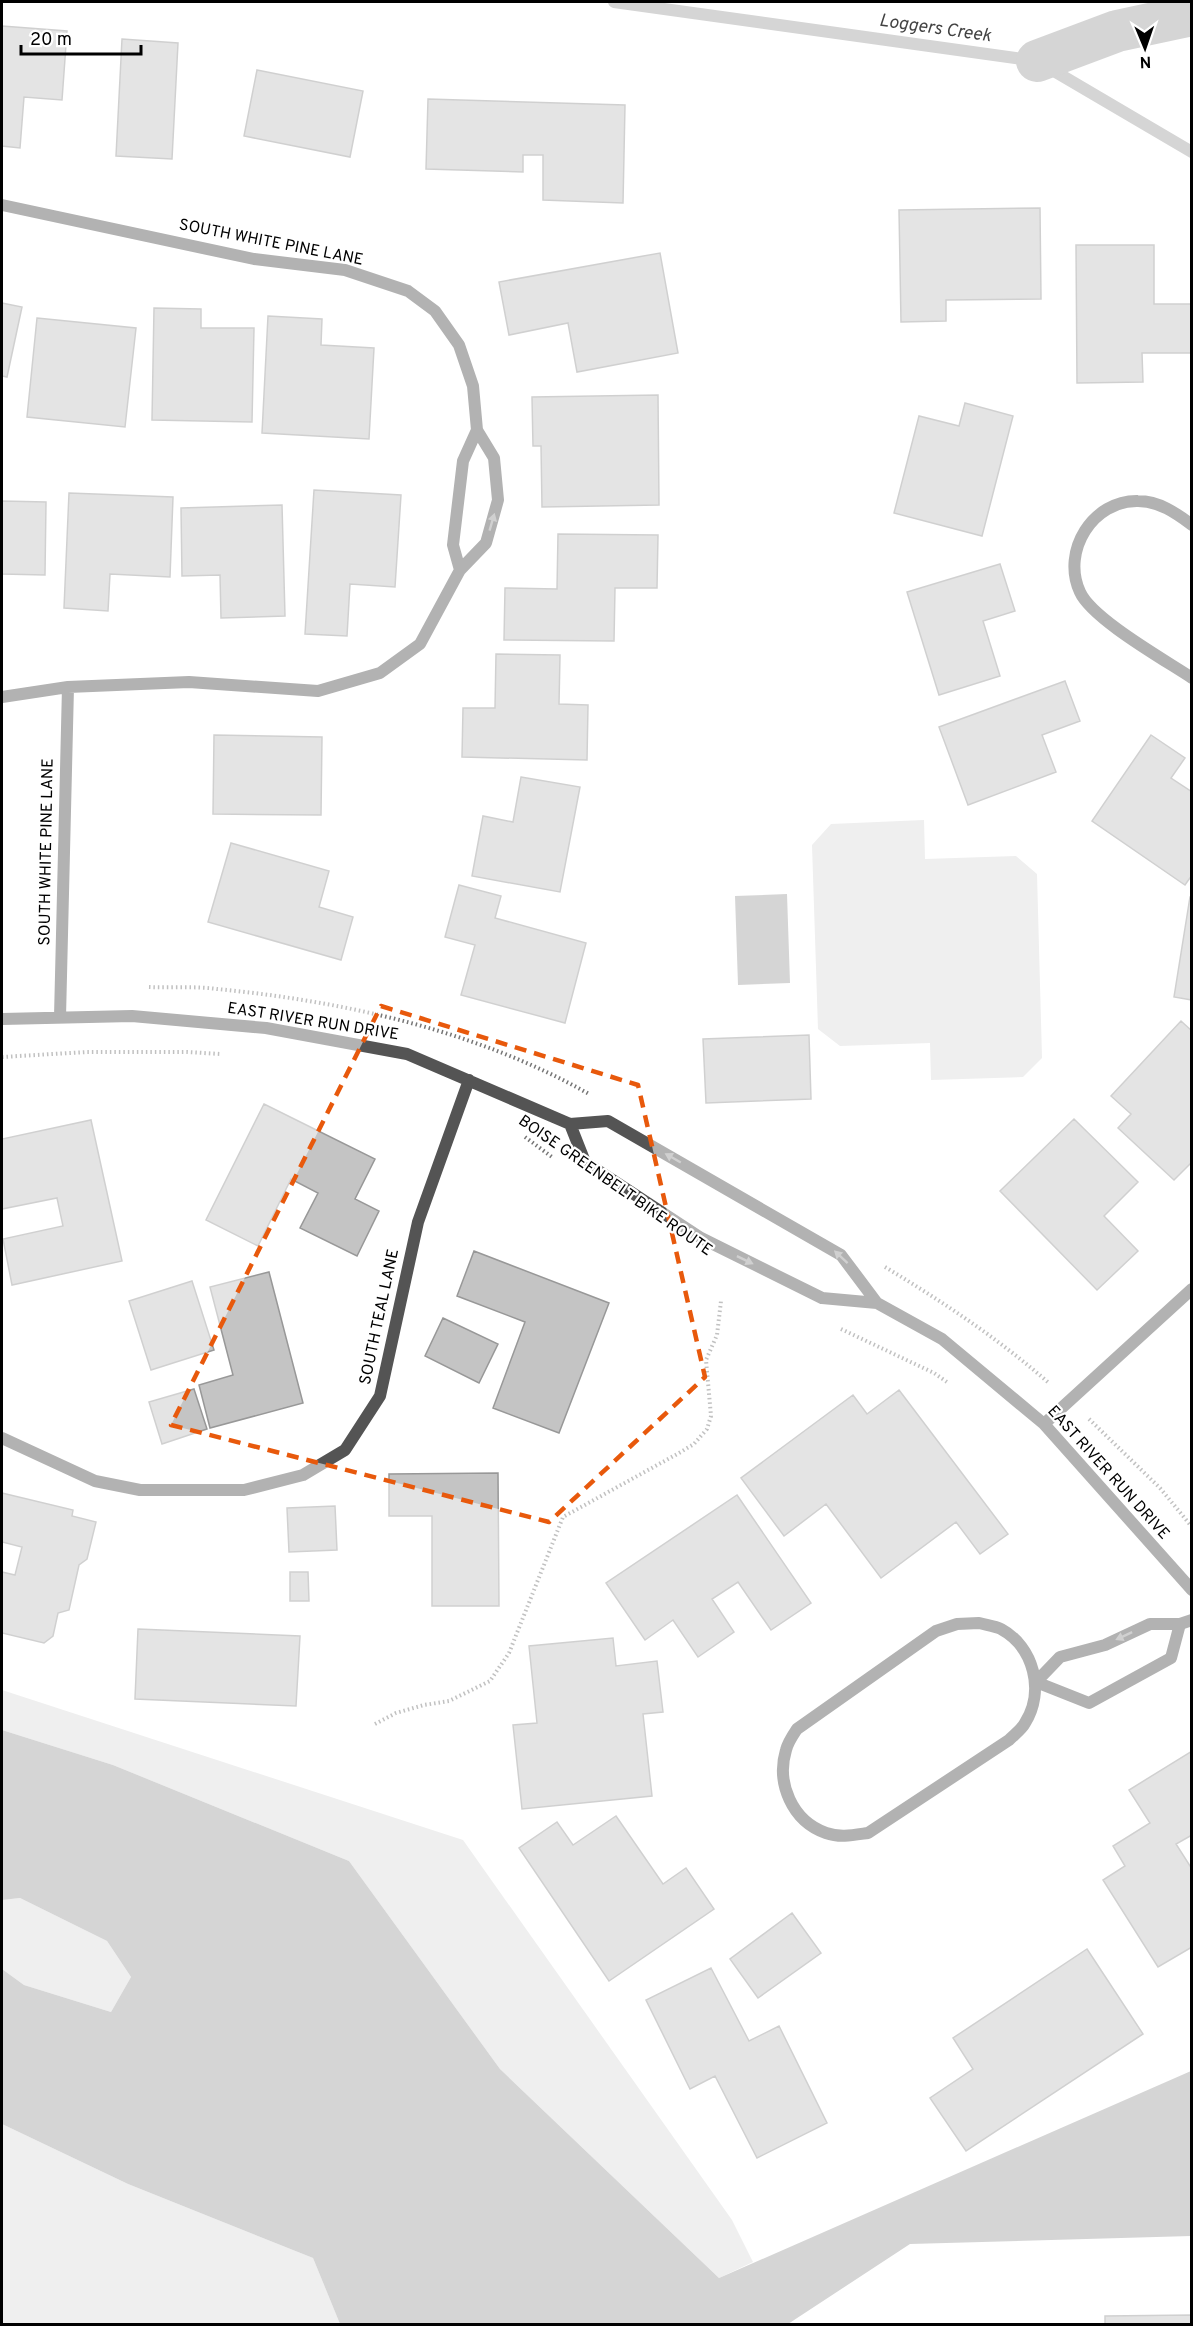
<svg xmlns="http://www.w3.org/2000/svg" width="1193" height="2326" viewBox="0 0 1193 2326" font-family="Overpass,sans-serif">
  <rect width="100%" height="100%" fill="#fff"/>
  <path fill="#dbdbdb" d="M 924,820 L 925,859 L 1016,856 L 1037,874 L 1042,1058 L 1023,1077 L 931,1080 L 930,1043 L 840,1046 L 818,1029 L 812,845 L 831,824 Z
    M 2,1690 L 463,1840 L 732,2220 L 753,2262 L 719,2278 L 500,2069 L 349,1861 L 113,1765 L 2,1730 Z
    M 20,1898 L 107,1941 L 131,1977 L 111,2012 L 24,1985 L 2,1969 L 2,1900 Z
    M 2,2124 L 128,2184 L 313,2258 L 340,2324 L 2,2324 Z"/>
  <path fill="#a2a2a2" d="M 787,894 L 790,983 L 738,985 L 735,896 Z
    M 2,1730 L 113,1765 L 349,1861 L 500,2069 L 719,2278 L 1191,2071 L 1191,2236 L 910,2244 L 788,2324 L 340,2324 L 313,2258 L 128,2184 L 2,2124 L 2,1969 L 24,1985 L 111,2012 L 131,1977 L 107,1941 L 20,1898 L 2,1900 Z"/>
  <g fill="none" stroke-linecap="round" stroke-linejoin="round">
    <path stroke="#a2a2a2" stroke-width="12" d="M 614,2 L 1037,61 L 1192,152"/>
    <path stroke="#a2a2a2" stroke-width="42" d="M 1037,61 L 1117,31 L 1192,15"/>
  </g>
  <path fill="#c4c4c4" stroke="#989898" stroke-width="1.5" d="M 2,26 L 67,31 L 62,100 L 24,97 L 20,148 L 2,146 Z
    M 122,39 L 178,43 L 172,159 L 116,156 Z
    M 257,70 L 363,91 L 350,157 L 244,136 Z
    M 428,99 L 625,105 L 623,203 L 543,200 L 543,155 L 523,155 L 523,172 L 426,169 Z
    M 1040,208 L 1041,299 L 946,300 L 946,321 L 901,322 L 899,210 Z
    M 1076,245 L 1154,245 L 1154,304 L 1192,304 L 1192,353 L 1142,353 L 1143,382 L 1077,383 Z
    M 660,253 L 678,353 L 577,372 L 568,323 L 509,335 L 499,282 Z
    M 2,303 L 22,307 L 7,377 L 2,376 Z
    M 154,308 L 201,309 L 201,328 L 254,328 L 252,422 L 152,420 Z
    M 268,316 L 322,319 L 321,345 L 374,348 L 369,439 L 262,433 Z
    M 37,318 L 136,328 L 125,427 L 27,417 Z
    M 658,395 L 659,505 L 542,507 L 541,446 L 533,446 L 532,397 Z
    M 965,403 L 1013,416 L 982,536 L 894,513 L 919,416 L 959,426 Z
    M 314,490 L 401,495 L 395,587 L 350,584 L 347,636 L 305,634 Z
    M 69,493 L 173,497 L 170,577 L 110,574 L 108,611 L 64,608 Z
    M 2,501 L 46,502 L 45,575 L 2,574 Z
    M 282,505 L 285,616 L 221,618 L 220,575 L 182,576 L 181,508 Z
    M 558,534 L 658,535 L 657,588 L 615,588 L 614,641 L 504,640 L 505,588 L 557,589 Z
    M 1000,564 L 1015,611 L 983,621 L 1000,676 L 939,695 L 907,592 Z
    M 496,654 L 560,655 L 559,704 L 588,705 L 587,760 L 462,757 L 463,708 L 495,708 Z
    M 1065,681 L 1080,721 L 1042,735 L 1056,772 L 968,805 L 939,727 Z
    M 214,735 L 322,737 L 321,815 L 213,814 Z
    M 1151,735 L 1185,758 L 1171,778 L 1192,792 L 1192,875 L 1185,885 L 1092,821 Z
    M 521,777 L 580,787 L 560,892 L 472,876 L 483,816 L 513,822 Z
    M 231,843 L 329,871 L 319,907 L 353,917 L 341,960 L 208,922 Z
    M 459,885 L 501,896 L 495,918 L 586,943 L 565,1023 L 461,995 L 475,945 L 445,937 Z
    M 1190,897 L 1192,897 L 1192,1000 L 1174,997 Z
    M 1181,1021 L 1192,1031 L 1192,1162 L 1174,1180 L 1118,1128 L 1131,1114 L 1111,1096 Z
    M 809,1035 L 811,1099 L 706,1103 L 703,1039 Z
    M 264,1104 L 375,1159 L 355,1199 L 379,1211 L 357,1256 L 300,1228 L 318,1193 L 291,1179 L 258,1246 L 206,1220 Z
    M 1074,1119 L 1138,1182 L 1104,1216 L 1138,1251 L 1097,1290 L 1000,1191 Z
    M 91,1120 L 122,1261 L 12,1285 L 3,1239 L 63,1226 L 57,1198 L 2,1209 L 2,1139 Z
    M 474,1251 L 609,1303 L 559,1433 L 493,1408 L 525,1322 L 457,1296 Z
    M 269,1272 L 303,1403 L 210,1428 L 199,1385 L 233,1375 L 210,1287 Z
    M 192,1281 L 214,1350 L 151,1370 L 129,1301 Z
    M 443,1318 L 498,1344 L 479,1383 L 425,1356 Z
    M 194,1389 L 207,1429 L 162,1444 L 149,1402 Z
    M 899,1390 L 1008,1534 L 980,1554 L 956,1522 L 881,1578 L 826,1504 L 784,1536 L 741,1478 L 853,1395 L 867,1414 Z
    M 498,1473 L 499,1606 L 432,1606 L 432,1516 L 389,1516 L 389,1474 Z
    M 2,1493 L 73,1510 L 72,1516 L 96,1522 L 87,1559 L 79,1565 L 69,1610 L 58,1613 L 53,1636 L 44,1643 L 2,1633 L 2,1572 L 15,1575 L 22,1547 L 2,1542 Z
    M 737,1495 L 811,1603 L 771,1630 L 738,1582 L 712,1599 L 734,1632 L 698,1657 L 673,1620 L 645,1640 L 606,1583 Z
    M 335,1506 L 337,1550 L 289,1552 L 287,1508 Z
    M 290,1572 L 308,1572 L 309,1601 L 290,1601 Z
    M 138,1629 L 300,1636 L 296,1706 L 135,1699 Z
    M 613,1638 L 616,1666 L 657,1661 L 663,1712 L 643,1714 L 652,1796 L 522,1809 L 513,1725 L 537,1723 L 529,1646 Z
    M 1192,1751 L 1192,1835 L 1176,1844 L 1192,1869 L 1192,1947 L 1158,1967 L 1103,1880 L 1125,1866 L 1113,1846 L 1150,1823 L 1129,1790 Z
    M 616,1816 L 663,1884 L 686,1868 L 714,1909 L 609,1981 L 519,1848 L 557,1822 L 573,1845 Z
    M 792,1913 L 821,1953 L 758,1998 L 730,1959 Z
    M 1087,1949 L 1143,2034 L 966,2151 L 930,2098 L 973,2069 L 953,2038 Z
    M 711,1968 L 749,2041 L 779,2026 L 827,2123 L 757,2158 L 715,2076 L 690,2089 L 646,2000 Z
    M 1192,2315 L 1192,2324 L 1105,2324 L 1105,2316 Z"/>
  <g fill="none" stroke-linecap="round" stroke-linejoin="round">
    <path stroke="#767676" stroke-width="4" stroke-dasharray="1.5 3" stroke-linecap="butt" d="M 149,987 C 171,988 195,986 217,989 C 343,1001 478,1031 589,1094
      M 2,1057 L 87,1052 L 187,1052 L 220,1054
      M 525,1137 L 552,1157
      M 885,1267 C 943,1302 999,1339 1050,1384
      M 841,1329 L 934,1373 L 947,1382
      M 1089,1419 L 1160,1488 L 1192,1527
      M 375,1724 L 396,1713 L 424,1705 L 449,1701 L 490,1681 L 509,1653 L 563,1517 L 679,1453 L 694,1444 L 707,1429 L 711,1416 L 706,1360 L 717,1335 L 721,1301"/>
    <path stroke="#545454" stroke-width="12" d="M 2,205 L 254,259 L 345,270 L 408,291 L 435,311 L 459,345 L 473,386 L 477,430
      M 1192,525 C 1176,513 1159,501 1138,501 C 1093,500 1061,551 1080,592 C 1092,619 1165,660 1192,678
      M 2,697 L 68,687 L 189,682 L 318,691 L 380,673 L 420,644 L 460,570 L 486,543 L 498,500 L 494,458 L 477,430 L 463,461 L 453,545 L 460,570
      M 60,1017 L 68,687
      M 2,1019 L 132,1016 L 266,1028 L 407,1054 L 570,1124
      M 877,1303 L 822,1298 L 701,1238 L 585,1162 L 570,1124 L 608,1121 L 841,1255 L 877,1303 L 942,1339 L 1044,1424 L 1192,1590
      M 1044,1424 L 1192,1289
      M 2,1438 L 95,1481 L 140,1490 L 244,1490 L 303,1475 L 345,1450 L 380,1396 L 418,1222 L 469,1080
      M 979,1623 C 986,1625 995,1626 1001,1629 C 1034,1647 1045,1691 1025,1723 C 1022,1729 1015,1734 1009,1740 L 868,1833 C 854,1835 840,1838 826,1833 C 792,1821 776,1783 786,1750 C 788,1742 793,1735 797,1729 L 936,1631 L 957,1624 Z
      M 1180,1624 L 1171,1658 L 1089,1703 L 1036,1682 L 1060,1657 L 1105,1645 L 1150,1624 L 1180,1624 L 1192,1620"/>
  </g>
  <defs><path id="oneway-solid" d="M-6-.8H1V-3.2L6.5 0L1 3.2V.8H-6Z" transform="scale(1.5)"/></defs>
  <g fill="#989898">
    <use href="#oneway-solid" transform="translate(492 522) rotate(-74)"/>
    <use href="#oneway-solid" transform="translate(673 1158) rotate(-150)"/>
    <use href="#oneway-solid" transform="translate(841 1257) rotate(-137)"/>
    <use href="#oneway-solid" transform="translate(745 1260) rotate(26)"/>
    <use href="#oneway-solid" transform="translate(1124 1636) rotate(155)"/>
  </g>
  <path d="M0 0H1193V2326H0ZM 381,1006 L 638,1085 L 705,1377 L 549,1522 L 171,1425 Z" fill="#fff" fill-opacity=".55" fill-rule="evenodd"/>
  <path fill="none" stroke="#e8590c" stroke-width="4.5" stroke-dasharray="12 8" stroke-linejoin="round" d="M 381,1006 L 638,1085 L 705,1377 L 549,1522 L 171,1425 Z"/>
  <g text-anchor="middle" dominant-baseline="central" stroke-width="4.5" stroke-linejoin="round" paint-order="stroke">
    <g font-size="16" fill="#000" stroke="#fff">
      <text transform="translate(271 243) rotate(11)">SOUTH WHITE PINE LANE</text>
      <text transform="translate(47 852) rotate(-89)">SOUTH WHITE PINE LANE</text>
      <text transform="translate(313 1022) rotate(9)">EAST RIVER RUN DRIVE</text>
      <text transform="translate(615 1186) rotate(35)">BOISE GREENBELT BIKE ROUTE</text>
      <text transform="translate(380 1317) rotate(-78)">SOUTH TEAL LANE</text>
      <text transform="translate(1108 1473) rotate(48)">EAST RIVER RUN DRIVE</text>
    </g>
    <g font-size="18" font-style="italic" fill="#434343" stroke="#fff">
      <text transform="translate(935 29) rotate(8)">Loggers Creek</text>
    </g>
  </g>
  <rect width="1193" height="2326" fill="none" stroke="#000000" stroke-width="6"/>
  <g transform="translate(1145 48) rotate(178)" stroke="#ffffff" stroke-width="4.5" paint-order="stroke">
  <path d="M0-4.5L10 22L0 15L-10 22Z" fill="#000000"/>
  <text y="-9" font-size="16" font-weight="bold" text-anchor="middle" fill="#000000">N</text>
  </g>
  <path d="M21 45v9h120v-9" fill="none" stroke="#000000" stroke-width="3"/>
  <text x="30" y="45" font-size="18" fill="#000000" stroke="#ffffff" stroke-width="4.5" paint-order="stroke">20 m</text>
</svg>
